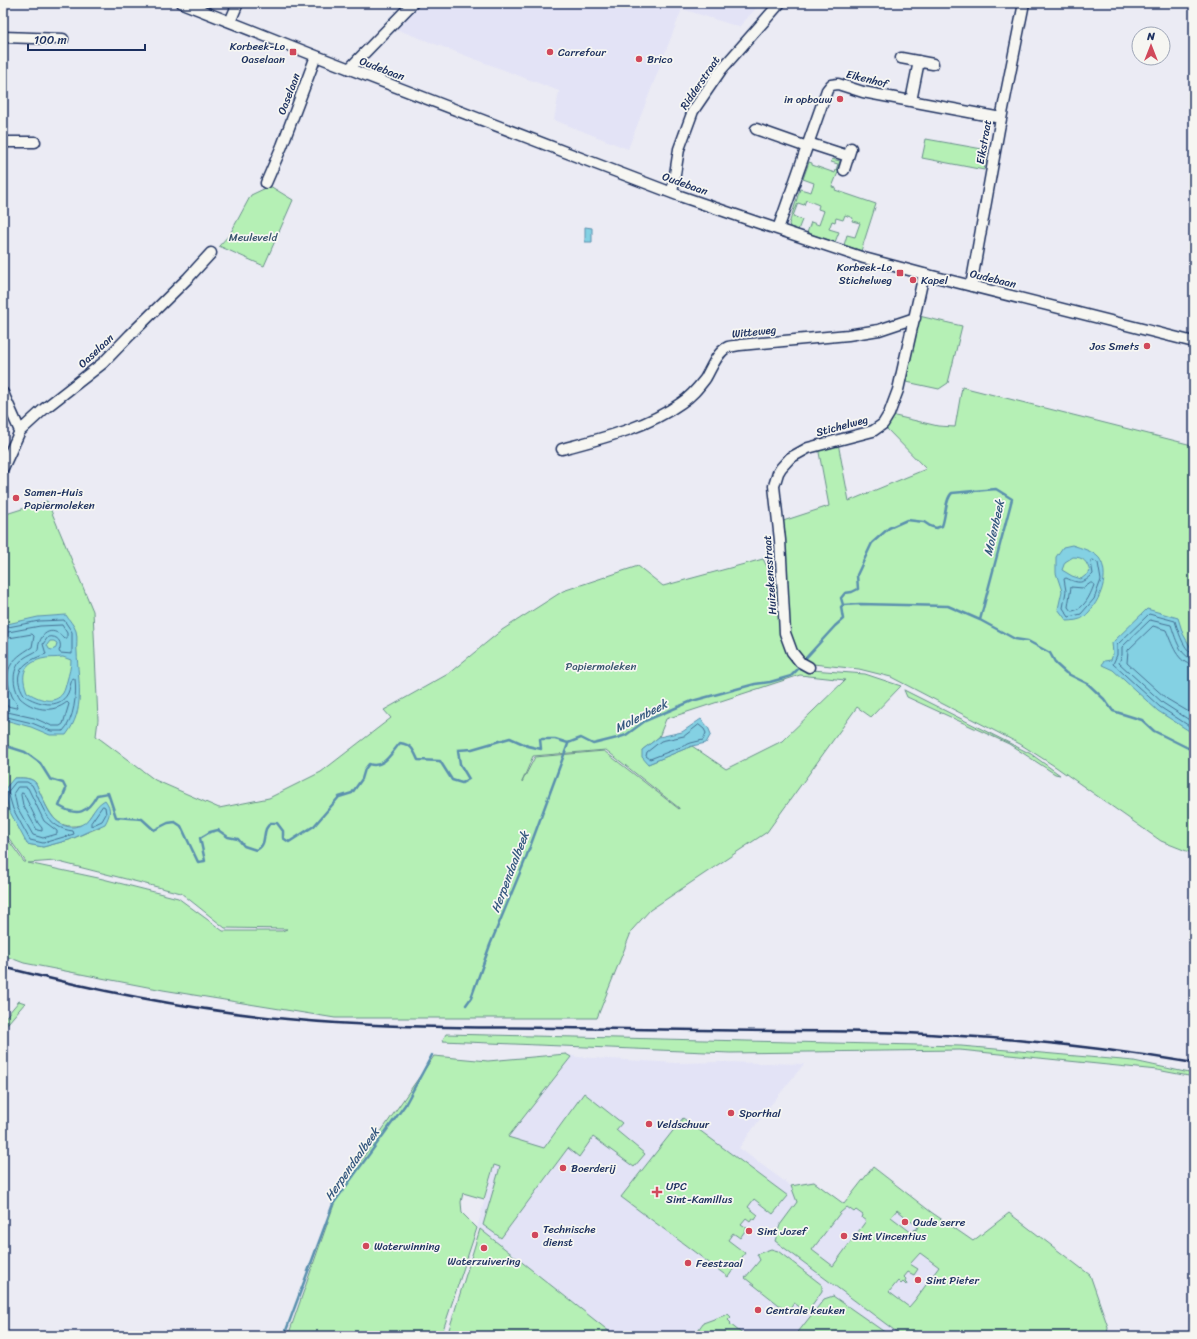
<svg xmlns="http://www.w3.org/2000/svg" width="1197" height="1339" viewBox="0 0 1197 1339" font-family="Sriracha,sans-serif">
  <rect width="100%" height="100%" fill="#ebebf4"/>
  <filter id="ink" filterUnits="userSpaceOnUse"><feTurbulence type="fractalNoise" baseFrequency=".025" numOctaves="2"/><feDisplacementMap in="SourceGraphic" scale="8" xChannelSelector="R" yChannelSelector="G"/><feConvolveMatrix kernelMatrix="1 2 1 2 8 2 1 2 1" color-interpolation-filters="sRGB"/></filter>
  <g filter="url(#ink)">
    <path fill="#e3e3f6" d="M 417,3 L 761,3 L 739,27 L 682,9 L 628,149 L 554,120 L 559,91 L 393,28 Z
      M 566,1054 L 577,1057 L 676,1063 L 723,1062 L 804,1064 L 765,1112 L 739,1148 L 791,1186 L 814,1181 L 844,1204 L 873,1167 L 931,1212 L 973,1241 L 1009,1213 L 1090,1275 L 1108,1327 L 1107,1336 L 613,1336 L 477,1228 L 506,1124 Z"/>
    <path fill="#b5f0b5" stroke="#68908a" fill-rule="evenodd" d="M 926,139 L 988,150 L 984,170 L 922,158 Z
      M 832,159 L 840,161 L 837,169 L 839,170 L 832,187 L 836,188 L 835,190 L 876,204 L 861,251 L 844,245 L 847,235 L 855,237 L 860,223 L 852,221 L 853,218 L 845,215 L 843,220 L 836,218 L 835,222 L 832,221 L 829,229 L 839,232 L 835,242 L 807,233 L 811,222 L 819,225 L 824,211 L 818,209 L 819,205 L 806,200 L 804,205 L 798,203 L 793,216 L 802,220 L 798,230 L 790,227 L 789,224 L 800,189 L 811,192 L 814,183 L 803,179 L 809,162 L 812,163 L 812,165 L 835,173 L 838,164 L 831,162 Z
      M 270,186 L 293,200 L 264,266 L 219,246 L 230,234 L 251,195 Z
      M 919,316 L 962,326 L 948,383 L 939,389 L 902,381 Z
      M 962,387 L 1188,444 L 1194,447 L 1194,854 L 1161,841 L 1056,767 L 1020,744 L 891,677 L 859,669 L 813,664 L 800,658 L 788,634 L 780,522 L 829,506 L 818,447 L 838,443 L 849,501 L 926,469 L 885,427 L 891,415 L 938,426 L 955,427 Z
      M 47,501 L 93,611 L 98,720 L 96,736 L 155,780 L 219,808 L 269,798 L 321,772 L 391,718 L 384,710 L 448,674 L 502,630 L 563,591 L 638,566 L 663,586 L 763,559 L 780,591 L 786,651 L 794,665 L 802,670 L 812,670 L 865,674 L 901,686 L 871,717 L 857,707 L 767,832 L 650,910 L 632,930 L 597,1018 L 335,1018 L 163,990 L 24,963 L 8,957 L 3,953 L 3,833 L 24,862 L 26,862 L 3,830 L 3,515 ZM 800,675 L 845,680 L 782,741 L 726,769 L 692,746 L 648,764 L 642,750 L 659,737 L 666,719 ZM 606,750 L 679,808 L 679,809 L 604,751 L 535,757 L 522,782 L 533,756 ZM 14,778 C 21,778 30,777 35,782 C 37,785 39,790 40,793 C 51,816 57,832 85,824 L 94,811 L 100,827 L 69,840 L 43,847 L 27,844 ZM 55,861 L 181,893 L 225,928 L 287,929 L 282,931 L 223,931 L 178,898 L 103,879 L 28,863 Z
      M 904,690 L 1031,754 L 1060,775 L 1055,774 L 1009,744 L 907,697 Z
      M 19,1001 L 25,1003 L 3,1029 L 3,1020 Z
      M 446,1034 L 961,1046 L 1134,1061 L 1194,1074 L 1194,1077 L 1157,1070 L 960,1050 L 730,1053 L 442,1041 Z
      M 566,1054 L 571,1057 L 508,1137 L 544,1148 L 584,1093 L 622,1123 L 616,1130 L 645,1154 L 634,1167 L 593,1137 L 579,1157 L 568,1148 L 501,1238 L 483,1225 L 500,1167 L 494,1165 L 484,1199 L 463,1193 L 461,1202 L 462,1213 L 477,1228 L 441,1336 L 288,1336 L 338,1193 L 434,1056 L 488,1061 Z
      M 683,1118 L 788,1196 L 773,1214 L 754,1199 L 748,1207 L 758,1215 L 755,1220 L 752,1218 L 750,1221 L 746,1218 L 741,1224 L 747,1228 L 740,1238 L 733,1233 L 728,1240 L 745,1253 L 728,1277 L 621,1197 Z
      M 873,1167 L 931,1212 L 973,1241 L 1009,1213 L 1090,1275 L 1108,1327 L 1107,1336 L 902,1336 L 775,1241 L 780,1225 L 797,1202 L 791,1186 L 814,1182 L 844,1204 ZM 847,1207 L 854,1212 L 856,1210 L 863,1215 L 862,1218 L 866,1221 L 833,1266 L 812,1250 L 840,1213 ZM 897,1210 L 918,1227 L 916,1230 L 915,1229 L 912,1233 L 891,1217 ZM 920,1253 L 939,1267 L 915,1300 L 909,1307 L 889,1292 L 898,1281 L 901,1284 L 903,1282 L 906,1285 L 907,1283 L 905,1281 L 906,1279 L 904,1277 L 908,1272 L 914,1275 L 918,1269 L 910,1264 Z
      M 480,1229 L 615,1336 L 447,1336 Z
      M 771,1249 L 778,1251 L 822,1285 L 822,1291 L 807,1312 L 794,1303 L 788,1312 L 745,1278 L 760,1260 L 757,1254 Z
      M 833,1296 L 886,1333 L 886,1336 L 795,1336 L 824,1299 Z
      M 728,1314 L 731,1317 L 728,1320 L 731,1323 L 730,1324 L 745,1336 L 694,1336 L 703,1323 Z"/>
    <path fill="#84d1e3" stroke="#5a90ae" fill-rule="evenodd" d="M 585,227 L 592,228 L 592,242 L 585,242 Z
      M 1072,545 C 1081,548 1097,552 1101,561 C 1110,579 1098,605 1084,617 C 1080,620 1072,621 1067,621 L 1058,609 L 1062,591 L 1056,573 L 1056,557 L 1063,547 ZM 1073,557 C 1084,557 1087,562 1090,572 L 1081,579 L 1072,576 L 1062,570 L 1065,562 Z
      M 1147,609 L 1178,618 L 1183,634 L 1194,653 L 1194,734 L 1158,711 L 1113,670 L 1102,665 L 1104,661 L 1111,660 L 1113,654 L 1112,643 Z
      M 66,615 C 69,620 74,625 76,631 C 78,637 76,646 77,652 C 78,682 86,709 66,735 L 50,735 L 31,727 L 5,720 L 3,718 L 3,625 L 38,617 ZM 50,641 L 54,641 L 57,643 L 56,648 L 52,650 L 49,649 L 47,645 ZM 63,657 L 71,660 C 71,668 69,673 67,681 C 66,684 65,690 63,693 C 54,706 38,699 27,692 C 21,676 22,665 41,659 C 48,657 56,658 63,657 Z
      M 701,719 L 708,727 L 711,734 L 706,743 L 692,746 L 648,764 L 642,757 L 642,750 L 659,737 L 682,732 Z
      M 14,778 C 21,778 29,777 35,782 C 37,784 38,789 40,793 C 47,808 54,828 74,827 C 92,825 91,807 105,800 C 112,809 110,815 105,824 L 69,840 L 43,847 L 27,844 L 9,810 L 4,790 Z"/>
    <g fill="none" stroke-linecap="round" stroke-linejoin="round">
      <path stroke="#457093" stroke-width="1" d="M 1093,560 L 1098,563 L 1101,580 L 1094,599 L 1081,614 L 1069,617 L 1063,608 L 1066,591 L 1064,579 L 1066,578 C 1079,584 1083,584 1093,574 L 1091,562 Z
        M 1091,583 L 1093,583 L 1094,585 C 1090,596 1083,611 1071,611 L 1068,607 L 1071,587 L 1083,588 Z
        M 3,628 L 39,621 L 64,620 L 72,632 L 72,654 L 60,653 L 59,651 C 63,643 58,635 48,637 L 43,644 L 46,654 C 25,661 9,672 25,696 C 37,703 59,711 68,693 C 70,689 70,683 73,678 L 75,679 C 77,694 74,720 63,731 L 51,731 L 32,723 L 3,716
        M 3,633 L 40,626 L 62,625 L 67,633 L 67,638 L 64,638 C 51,624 39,634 38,650 C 34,653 28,655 24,658 C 11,668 12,685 20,698 C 33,710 52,714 67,702 L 69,704 L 63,724 L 60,726 L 52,726 L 34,718 L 3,711
        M 3,639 L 32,634 L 34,636 L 32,647 C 10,660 2,670 12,696 C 14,700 17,703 18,707 L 16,708 L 3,705
        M 1194,654 C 1184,652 1178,630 1175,621 L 1149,614 L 1117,645 L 1117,655 L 1113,664 L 1160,707 L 1194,729
        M 1194,659 C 1180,658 1175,636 1171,625 L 1150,620 L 1122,647 L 1122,655 L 1119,663 L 1163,703 L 1194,723
        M 1194,665 C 1177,664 1172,643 1166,630 L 1153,626 L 1128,650 L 1127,663 L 1167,699 L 1194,715
        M 699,725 L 704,729 L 706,733 L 703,740 L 691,743 L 650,759 L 646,756 L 647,752 L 661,741 L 684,736 Z
        M 16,782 L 27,782 L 32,785 C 43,806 46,828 73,831 L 74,834 L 43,843 L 30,840 L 13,809 L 8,792 Z
        M 18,787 L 26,787 L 28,788 L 44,821 L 57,831 L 57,834 L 43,838 L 33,835 L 17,807 L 14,793 Z
        M 22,793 L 24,794 L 38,823 L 42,828 L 42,831 L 37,830 L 23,805 L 21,795 Z
        M 103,806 L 105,807 L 106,814 L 102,821 L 91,826 L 91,823 Z"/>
      <path stroke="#5a90ae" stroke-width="2.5" d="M 843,605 L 860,604 L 948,606 L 980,620
        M 804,660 L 835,626 L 843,619 L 841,607 L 843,605 L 841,598 L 845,593 L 852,592 L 858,589 L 857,575 L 872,543 L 889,528 L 907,520 L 924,522 L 930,526 L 936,528 L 942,526 C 946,516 945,499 952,493 L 996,489 L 1012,499 L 980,620 L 1015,639 L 1028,641 L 1050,653 L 1056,664 L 1066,673 L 1088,684 L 1104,699 L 1113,711 L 1142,720 L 1154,731 L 1194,751
        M 3,745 L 25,752 L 40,763 L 50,779 L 63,783 L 66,789 L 59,806 C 78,817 87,813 97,795 L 108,793 L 116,817 L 142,819 L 154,830 L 168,823 L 175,822 L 181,826 L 198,862 L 205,861 L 200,838 L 210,832 L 218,830 L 228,837 L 238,839 L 244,846 L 256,850 C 266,846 263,837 266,829 C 267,827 269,825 270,823 L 277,823 L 283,831 L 283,838 L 289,842 L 314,826 L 339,797 L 352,793 L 362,779 L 365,769 L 369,764 C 384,769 391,753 400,743 C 412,745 413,749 418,760 L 440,761 L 452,780 L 462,783 L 469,779 L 460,764 L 458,750 L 472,749 L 510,738 L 528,746 L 541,749 L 540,739 L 555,739 L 568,743 L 581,738 L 593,744 L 617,738 L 626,735 L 645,721 L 692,701 L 755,684 L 770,682 L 791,676 L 800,667
        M 466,1005 L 471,998 L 490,945 L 524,863 L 568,744
        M 284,1336 L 333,1204 L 405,1105 L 432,1055"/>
      <defs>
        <path id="minor" d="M 182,3 L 316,56 L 591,162 L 680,196 L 759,223 L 864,258 L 924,274 L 1194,342
          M 230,22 L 238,3
          M 3,37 L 63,39
          M 901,58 L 933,64
          M 349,69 L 413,3
          M 911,101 L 919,61
          M 756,129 L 807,147
          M 3,142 L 35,142
          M 808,143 L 848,156
          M 844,170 L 851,148
          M 266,183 L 282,146 L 316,56
          M 672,193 L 679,149 L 693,111 L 721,70 L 780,3
          M 778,229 L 827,90 L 831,85 L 838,84 L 863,92 L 1001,118
          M 971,286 L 999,129 L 1024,3
          M 3,393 L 20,431
          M 562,449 C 603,438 646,428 681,403 C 691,397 698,388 705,379 C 711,369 717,352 728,347 C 731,346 736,346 740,345 L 848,335 L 879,330 L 915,318
          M 3,468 L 20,431 L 44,409 L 103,363 L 130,335 L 188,278 L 211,253
          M 809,667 L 800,662 L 792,652 L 785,633 L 780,540 L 774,486 L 778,473 L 781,468 L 790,458 L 808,448 L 873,431 L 883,424 L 889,414 L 898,390 L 924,274"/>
      </defs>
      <use href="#minor" stroke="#1b2f5e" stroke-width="13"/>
      <use href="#minor" stroke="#f6f6f2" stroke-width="10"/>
      <path stroke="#1b2f5e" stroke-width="2.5" d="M 3,967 C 97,991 191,1010 287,1019 C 377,1028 467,1027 558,1028 C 630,1029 702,1030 774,1031 C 831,1031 887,1031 943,1035 C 1027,1039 1111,1049 1194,1063"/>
    </g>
  </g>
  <g fill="#d1495b" stroke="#f6f6f2" stroke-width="1.5">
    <rect x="289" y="48" width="8" height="8" rx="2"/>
    <circle cx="550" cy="52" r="4"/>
    <circle cx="639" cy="59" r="4"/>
    <circle cx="840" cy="99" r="4"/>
    <rect x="896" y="269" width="8" height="8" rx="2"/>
    <circle cx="913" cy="280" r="4"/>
    <circle cx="1147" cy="346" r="4"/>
    <circle cx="16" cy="498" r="4"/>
    <circle cx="731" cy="1113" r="4"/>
    <circle cx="649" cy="1124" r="4"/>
    <circle cx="563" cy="1168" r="4"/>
    <path d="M655 1186h4v4h4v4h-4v4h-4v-4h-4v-4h4z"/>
    <circle cx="905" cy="1222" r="4"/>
    <circle cx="749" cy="1231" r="4"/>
    <circle cx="535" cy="1235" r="4"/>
    <circle cx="844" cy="1236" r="4"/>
    <circle cx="366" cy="1246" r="4"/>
    <circle cx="484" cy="1248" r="4"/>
    <circle cx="688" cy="1263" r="4"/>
    <circle cx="918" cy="1280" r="4"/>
    <circle cx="758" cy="1310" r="4"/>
  </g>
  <g text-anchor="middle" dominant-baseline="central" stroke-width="3.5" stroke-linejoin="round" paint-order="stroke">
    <g font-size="11" fill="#1b2f5e" stroke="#f6f6f2" text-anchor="start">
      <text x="285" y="46" text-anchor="end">Korbeek-Lo<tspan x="285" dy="13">Oaselaan</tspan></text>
      <text x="558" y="52">Carrefour</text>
      <text x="647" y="59">Brico</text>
      <text x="832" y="99" text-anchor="end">in opbouw</text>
      <text x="892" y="267" text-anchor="end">Korbeek-Lo<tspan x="892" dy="13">Stichelweg</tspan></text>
      <text x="921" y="280">Kapel</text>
      <text x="1139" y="346" text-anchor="end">Jos Smets</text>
      <text x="24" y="492">Samen-Huis<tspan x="24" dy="13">Papiermoleken</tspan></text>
      <text x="739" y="1113">Sporthal</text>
      <text x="657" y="1124">Veldschuur</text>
      <text x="571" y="1168">Boerderij</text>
      <text x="666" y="1186">UPC<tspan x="666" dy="13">Sint-Kamillus</tspan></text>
      <text x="913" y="1222">Oude serre</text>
      <text x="543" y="1229">Technische<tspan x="543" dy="13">dienst</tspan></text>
      <text x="757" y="1231">Sint Jozef</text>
      <text x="852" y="1236">Sint Vincentius</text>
      <text x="374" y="1246">Waterwinning</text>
      <text x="484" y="1261" text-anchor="middle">Waterzuivering</text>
      <text x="696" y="1263">Feestzaal</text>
      <text x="926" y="1280">Sint Pieter</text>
      <text x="766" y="1310">Centrale keuken</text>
    </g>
    <g font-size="11" fill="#1b2f5e" stroke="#f6f6f2">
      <text transform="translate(382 69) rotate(21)">Oudebaan</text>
      <text transform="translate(867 79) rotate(14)">Eikenhof</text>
      <text transform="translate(700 83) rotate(-56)">Ridderstraat</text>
      <text transform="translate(289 94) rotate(-69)">Oaselaan</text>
      <text transform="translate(984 142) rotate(-80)">Eikstraat</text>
      <text transform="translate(685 184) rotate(20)">Oudebaan</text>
      <text transform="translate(993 279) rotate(14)">Oudebaan</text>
      <text transform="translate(754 332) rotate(-6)">Witteweg</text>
      <text transform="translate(96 351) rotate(-43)">Oaselaan</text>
      <text transform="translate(842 426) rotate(-15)">Stichelweg</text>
      <text transform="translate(770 575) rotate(-94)">Huizekensstraat</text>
    </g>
    <g font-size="11" fill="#3a566f" stroke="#f6f6f2">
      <text x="253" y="237">Meuleveld</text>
      <text x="601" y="666">Papiermoleken</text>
    </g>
    <g font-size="12" font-style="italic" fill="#35587f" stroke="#f6f6f2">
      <text transform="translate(994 528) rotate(-77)">Molenbeek</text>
      <text transform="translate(641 716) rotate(-27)">Molenbeek</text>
      <text transform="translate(510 872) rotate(-69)">Herpendaalbeek</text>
      <text transform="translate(352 1164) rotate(-55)">Herpendaalbeek</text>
    </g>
  </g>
  <rect width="1197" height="1339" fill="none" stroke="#f6f6f2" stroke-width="16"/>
  <rect x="8" y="8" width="1181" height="1323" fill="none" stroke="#1b2f5e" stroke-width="1.5" filter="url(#ink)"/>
  <g transform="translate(1151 46)"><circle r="19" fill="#f6f6f2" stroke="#9ea6b7"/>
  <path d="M0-3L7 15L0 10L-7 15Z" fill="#d1495b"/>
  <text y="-6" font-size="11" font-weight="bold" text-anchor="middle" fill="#1b2f5e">N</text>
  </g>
  <path d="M28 44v6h117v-6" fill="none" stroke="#1b2f5e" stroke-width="2"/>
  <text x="34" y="44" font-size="12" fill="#1b2f5e" stroke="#f6f6f2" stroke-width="3" paint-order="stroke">100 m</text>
</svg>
